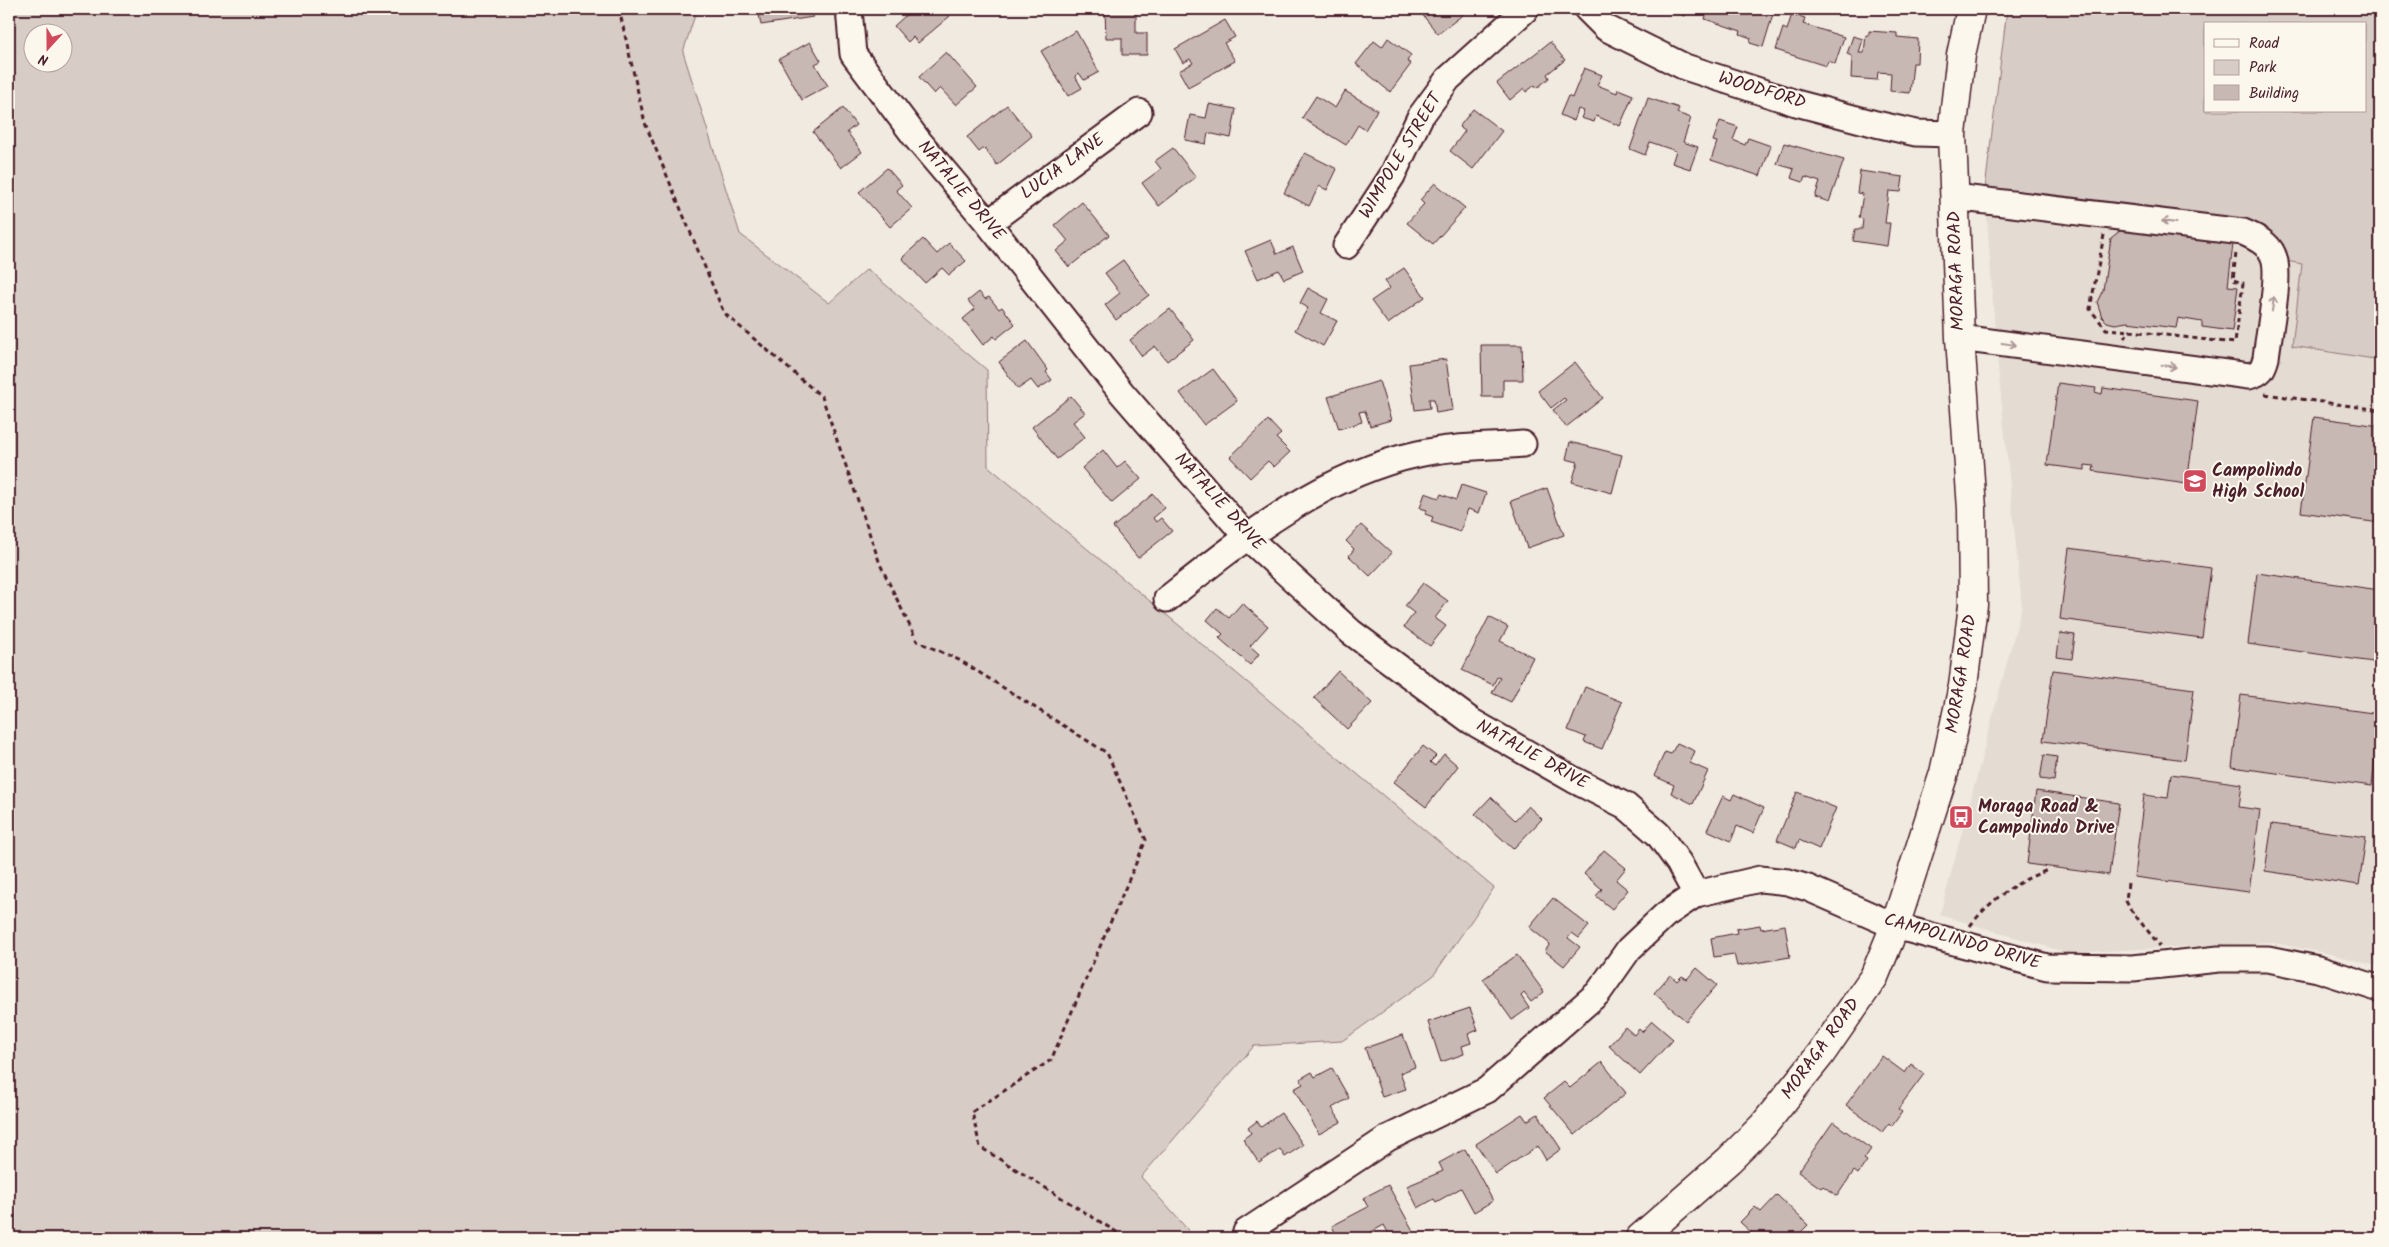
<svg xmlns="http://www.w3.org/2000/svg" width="2389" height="1247" viewBox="0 0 2389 1247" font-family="Kalam,sans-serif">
  <rect width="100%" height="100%" fill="#f0eae0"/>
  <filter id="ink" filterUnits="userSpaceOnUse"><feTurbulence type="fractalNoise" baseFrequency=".02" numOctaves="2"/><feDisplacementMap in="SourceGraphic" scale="10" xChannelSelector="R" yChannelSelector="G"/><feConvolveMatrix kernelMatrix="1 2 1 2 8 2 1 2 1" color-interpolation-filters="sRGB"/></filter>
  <g filter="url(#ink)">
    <path fill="#e4dbd2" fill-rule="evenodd" d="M 2007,9 L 2380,9 L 2380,967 L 2331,954 L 2269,942 L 2068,953 L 1940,915 L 2022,606 L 1996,346 L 1985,189 ZM 2205,24 L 2365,24 L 2365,111 L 2205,111 Z"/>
    <path fill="#d8ccc6" stroke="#917678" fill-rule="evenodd" d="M 9,9 L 697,9 L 683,52 L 740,234 L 829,303 L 867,269 L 987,370 L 988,466 L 1494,888 L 1433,976 L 1342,1041 L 1254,1046 L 1141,1177 L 1195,1238 L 9,1238 ZM 32,32 L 62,32 L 62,62 L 32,62 Z
      M 2007,9 L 2380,9 L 2380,360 L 2292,346 L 2302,264 L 2286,261 L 2271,238 L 1985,189 ZM 2205,24 L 2365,24 L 2365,111 L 2205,111 Z"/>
    <path fill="#c8b8b3" stroke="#4a1f2b" d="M 758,9 L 811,9 L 813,17 L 761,25 Z
      M 901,9 L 943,9 L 950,16 L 918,43 L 913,37 L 908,42 L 894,26 L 906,15 Z
      M 1426,9 L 1463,9 L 1465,13 L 1438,34 L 1421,13 Z
      M 1664,9 L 1698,9 L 1696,14 L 1687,11 L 1685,16 Z
      M 1708,9 L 1758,9 L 1773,14 L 1763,47 L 1750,43 L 1751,38 L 1740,34 L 1741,31 L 1705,19 Z
      M 1105,11 L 1136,11 L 1136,33 L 1147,33 L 1147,55 L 1122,55 L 1122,38 L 1106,38 Z
      M 1792,14 L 1805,18 L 1803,24 L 1844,37 L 1835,64 L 1828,61 L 1826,66 L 1776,50 L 1783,28 L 1787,30 Z
      M 1225,20 L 1235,37 L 1224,43 L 1235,61 L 1188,87 L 1179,71 L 1193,63 L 1190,59 L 1183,63 L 1175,49 Z
      M 1076,31 L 1099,72 L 1084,80 L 1079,73 L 1075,76 L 1082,88 L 1068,96 L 1041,51 Z
      M 1869,31 L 1897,33 L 1897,37 L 1918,39 L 1917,63 L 1913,63 L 1910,93 L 1890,91 L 1891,73 L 1878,72 L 1877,80 L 1851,78 L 1852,56 L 1847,54 L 1853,36 L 1863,39 L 1859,53 L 1864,53 L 1866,35 L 1869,35 Z
      M 1388,38 L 1411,55 L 1407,61 L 1411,64 L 1390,92 L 1356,64 L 1374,41 L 1382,47 Z
      M 810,42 L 821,61 L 815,64 L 828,86 L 802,100 L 779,59 Z
      M 1550,42 L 1565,60 L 1547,74 L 1549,78 L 1537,88 L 1535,85 L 1526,92 L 1524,88 L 1510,100 L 1497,83 Z
      M 946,52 L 977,87 L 956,105 L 940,88 L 934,94 L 919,77 Z
      M 1584,68 L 1602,75 L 1597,85 L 1617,93 L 1618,89 L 1633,95 L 1620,126 L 1596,116 L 1594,122 L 1581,118 L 1584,111 L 1578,109 L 1574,121 L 1560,115 L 1568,96 L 1572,98 Z
      M 1345,91 L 1377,110 L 1365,130 L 1358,125 L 1346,145 L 1302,118 L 1316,96 L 1335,108 Z
      M 1648,98 L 1679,108 L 1677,113 L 1691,118 L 1683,142 L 1698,147 L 1690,169 L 1672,163 L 1676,151 L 1650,142 L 1645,155 L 1630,149 Z
      M 1209,104 L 1236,109 L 1231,138 L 1208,133 L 1206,144 L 1185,140 L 1190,115 L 1206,118 Z
      M 1007,105 L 1032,136 L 997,165 L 984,148 L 979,152 L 967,137 Z
      M 843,108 L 856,125 L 847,132 L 862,152 L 841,168 L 813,132 Z
      M 1473,109 L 1502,131 L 1473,169 L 1450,151 L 1465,131 L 1459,127 Z
      M 1720,121 L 1738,127 L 1733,140 L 1745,145 L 1748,138 L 1771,146 L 1760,176 L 1711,160 L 1717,142 L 1713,141 Z
      M 1784,143 L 1844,160 L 1829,202 L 1815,197 L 1820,182 L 1805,177 L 1803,182 L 1791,178 L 1794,169 L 1777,164 Z
      M 1173,148 L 1196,177 L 1159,206 L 1142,183 L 1161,169 L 1155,161 Z
      M 1305,153 L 1337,169 L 1327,190 L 1319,186 L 1309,206 L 1284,193 Z
      M 887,168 L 902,185 L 896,190 L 912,208 L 890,227 L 859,192 Z
      M 1860,171 L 1903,177 L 1901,192 L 1889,191 L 1885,223 L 1890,223 L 1887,246 L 1853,241 L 1855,229 L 1862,229 L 1863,219 L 1859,218 L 1863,194 L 1857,193 Z
      M 1435,183 L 1465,208 L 1433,244 L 1407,223 L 1424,204 L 1420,200 Z
      M 1082,202 L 1109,235 L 1069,267 L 1056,251 L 1068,241 L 1055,225 Z
      M 2129,229 L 2233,244 L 2228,286 L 2238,287 L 2232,331 L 2202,327 L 2202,322 L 2178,318 L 2176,328 L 2127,322 L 2115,324 L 2107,322 L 2102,317 L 2097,302 L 2103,290 L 2111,238 L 2121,230 Z
      M 923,239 L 937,254 L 949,243 L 966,261 L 949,275 L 942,268 L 925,283 L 902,258 Z
      M 1271,240 L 1277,254 L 1293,247 L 1303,271 L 1284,279 L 1279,270 L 1258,279 L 1245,251 Z
      M 1123,260 L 1149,295 L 1116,320 L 1105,305 L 1120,293 L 1105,273 Z
      M 1404,268 L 1425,297 L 1388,324 L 1371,301 L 1390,288 L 1385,281 Z
      M 1308,288 L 1328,299 L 1321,313 L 1337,321 L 1323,346 L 1295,330 L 1308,308 L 1300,303 Z
      M 979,292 L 985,299 L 989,297 L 999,309 L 1002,307 L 1015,324 L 996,339 L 994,336 L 983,345 L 963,319 L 975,309 L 968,301 Z
      M 1170,309 L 1194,340 L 1167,361 L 1155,346 L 1142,356 L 1130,340 Z
      M 1027,341 L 1048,370 L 1046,372 L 1052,380 L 1038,389 L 1031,380 L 1018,389 L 999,362 Z
      M 1481,345 L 1522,345 L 1523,380 L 1503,380 L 1503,397 L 1482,397 Z
      M 1446,359 L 1453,410 L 1436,413 L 1434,399 L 1429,399 L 1430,408 L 1415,410 L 1409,364 Z
      M 1575,362 L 1603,398 L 1566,427 L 1553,410 L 1566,400 L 1564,398 L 1551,408 L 1538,391 Z
      M 1213,369 L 1237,401 L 1204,425 L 1180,393 Z
      M 1379,381 L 1391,420 L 1370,426 L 1365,411 L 1359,412 L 1362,422 L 1339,429 L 1328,397 Z
      M 2058,383 L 2096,388 L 2095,392 L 2102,394 L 2103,388 L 2198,401 L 2187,484 L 2093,471 L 2094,466 L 2085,465 L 2085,470 L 2047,465 Z
      M 1071,396 L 1085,413 L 1073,422 L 1085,437 L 1057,459 L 1032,427 Z
      M 2314,417 L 2380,426 L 2380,523 L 2301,512 Z
      M 1268,420 L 1281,434 L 1276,438 L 1290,452 L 1274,467 L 1268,461 L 1250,478 L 1230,457 Z
      M 1570,442 L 1622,455 L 1612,493 L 1572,482 L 1578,462 L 1566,459 Z
      M 1103,450 L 1117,468 L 1125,461 L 1141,479 L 1112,503 L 1082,468 Z
      M 1461,485 L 1486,493 L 1479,513 L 1468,509 L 1460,532 L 1431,522 L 1433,517 L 1425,514 L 1427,510 L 1420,508 L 1425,493 L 1439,498 L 1441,494 L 1456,500 Z
      M 1547,488 L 1564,535 L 1527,548 L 1511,501 Z
      M 1153,494 L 1165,508 L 1153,518 L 1156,522 L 1161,518 L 1172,531 L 1138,558 L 1113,527 Z
      M 1361,525 L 1392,553 L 1370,576 L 1349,556 L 1354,549 L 1346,541 Z
      M 2069,548 L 2211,568 L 2202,638 L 2060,619 Z
      M 2257,573 L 2380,590 L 2380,663 L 2248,644 Z
      M 1423,583 L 1448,601 L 1435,618 L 1446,626 L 1430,646 L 1404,627 L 1414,613 L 1405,606 Z
      M 1242,603 L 1268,626 L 1250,646 L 1259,654 L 1250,665 L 1219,638 L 1223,634 L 1207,620 L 1217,608 L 1229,618 Z
      M 1489,617 L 1508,627 L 1500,641 L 1533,657 L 1511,702 L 1492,693 L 1500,678 L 1497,677 L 1493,685 L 1462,670 Z
      M 2060,633 L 2075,635 L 2072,659 L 2057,657 Z
      M 2053,670 L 2194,689 L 2185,760 L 2043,741 Z
      M 1338,671 L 1372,703 L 1347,729 L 1314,698 Z
      M 1585,687 L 1622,702 L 1602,749 L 1584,742 L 1586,737 L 1568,730 Z
      M 2241,695 L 2380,714 L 2372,786 L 2232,767 Z
      M 1677,743 L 1695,751 L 1690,763 L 1708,771 L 1693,804 L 1671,793 L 1674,785 L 1654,776 L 1665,752 L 1671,754 Z
      M 1423,746 L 1436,756 L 1430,762 L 1435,766 L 1444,754 L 1458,766 L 1426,807 L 1394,782 Z
      M 2044,755 L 2057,757 L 2054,781 L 2040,779 Z
      M 2171,774 L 2242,784 L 2239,807 L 2260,810 L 2249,892 L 2134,877 L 2144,795 L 2168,798 Z
      M 2036,791 L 2119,803 L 2109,875 L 2027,864 Z
      M 1797,792 L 1836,808 L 1819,849 L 1799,840 L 1796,848 L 1777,840 Z
      M 1734,794 L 1764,808 L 1753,833 L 1737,826 L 1731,841 L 1707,830 L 1723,796 L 1731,800 Z
      M 1491,797 L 1515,820 L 1528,806 L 1542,819 L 1513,849 L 1475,814 Z
      M 2272,824 L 2366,837 L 2359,885 L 2265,871 Z
      M 1604,850 L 1626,868 L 1616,880 L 1628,890 L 1612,909 L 1596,896 L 1602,889 L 1584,874 Z
      M 1553,898 L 1589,926 L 1579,938 L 1572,933 L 1568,938 L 1580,947 L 1564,966 L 1545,951 L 1550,944 L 1529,927 Z
      M 1760,925 L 1761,929 L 1785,925 L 1790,957 L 1737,966 L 1734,954 L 1714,957 L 1711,938 L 1737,933 L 1736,929 Z
      M 1517,955 L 1544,992 L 1531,1002 L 1524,993 L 1521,996 L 1529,1008 L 1512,1020 L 1483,979 Z
      M 1697,968 L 1717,985 L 1686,1021 L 1654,993 L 1670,975 L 1677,981 L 1682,976 L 1687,979 Z
      M 1470,1008 L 1478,1030 L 1468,1034 L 1471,1043 L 1462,1046 L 1464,1054 L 1441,1062 L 1428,1022 Z
      M 1652,1021 L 1673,1039 L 1640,1075 L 1609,1046 L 1625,1027 L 1634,1035 L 1639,1029 L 1642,1032 Z
      M 1403,1035 L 1415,1067 L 1400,1073 L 1406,1089 L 1382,1097 L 1365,1048 Z
      M 1882,1056 L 1905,1073 L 1911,1064 L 1924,1074 L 1898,1109 L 1902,1112 L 1892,1126 L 1889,1123 L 1882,1132 L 1846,1105 Z
      M 1602,1062 L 1626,1093 L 1575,1135 L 1544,1098 L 1564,1082 L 1570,1088 Z
      M 1332,1068 L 1349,1098 L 1332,1108 L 1341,1122 L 1319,1134 L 1294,1089 L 1303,1084 L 1300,1079 L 1312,1072 L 1315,1077 Z
      M 1281,1113 L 1303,1145 L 1285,1157 L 1280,1149 L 1259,1163 L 1243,1139 L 1251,1133 L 1248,1128 L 1257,1121 L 1261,1127 Z
      M 1522,1114 L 1527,1121 L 1538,1114 L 1561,1149 L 1546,1160 L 1538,1146 L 1496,1174 L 1476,1144 Z
      M 1833,1122 L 1871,1149 L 1864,1159 L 1867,1161 L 1858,1174 L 1854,1171 L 1837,1196 L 1823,1186 L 1821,1188 L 1798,1172 Z
      M 1465,1149 L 1493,1201 L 1474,1212 L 1461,1188 L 1436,1202 L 1434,1199 L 1418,1208 L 1407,1186 L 1443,1171 L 1439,1163 Z
      M 1388,1185 L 1417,1238 L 1391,1238 L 1384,1225 L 1360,1238 L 1358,1236 L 1338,1238 L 1332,1226 L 1368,1207 L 1363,1198 Z
      M 1777,1195 L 1808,1225 L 1795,1238 L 1757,1238 L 1740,1222 L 1755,1207 L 1761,1212 Z"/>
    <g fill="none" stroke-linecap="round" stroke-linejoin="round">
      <defs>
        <path id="minor" d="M 849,9 L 853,54 L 917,139 L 988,223 L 1122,393 L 1246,536 L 1351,632 L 1471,721 L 1574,780 L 1626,806 L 1658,834 L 1679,863 L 1696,894
          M 1587,9 L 1606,28 L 1685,67 L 1796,103 L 1876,124 L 1916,133 L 1952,134
          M 1954,197 L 2243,232 C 2255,237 2268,243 2273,255 C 2282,273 2268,336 2266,358 C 2263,369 2261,373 2249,376 L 1960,338
          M 988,223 L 1139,112
          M 1346,246 L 1392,176 L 1420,117 L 1448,79 L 1526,9
          M 1167,599 C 1243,539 1321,475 1418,454 C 1452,446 1489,447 1523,444
          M 1246,1232 L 1388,1138 L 1487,1090 L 1598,993 L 1629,949 L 1665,915 L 1696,894 L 1760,879 L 1788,882 L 1808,888 L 1895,926 L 2047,967 L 2133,968 L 2219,959 L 2268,959 L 2318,969 L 2380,989"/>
        <path id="major" d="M 1640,1238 L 1729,1160 L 1763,1126 L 1820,1055 L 1874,977 L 1895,926 L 1944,773 L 1963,686 L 1973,605 L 1972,509 L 1960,338 L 1952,134 L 1961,55 L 1971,9"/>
      </defs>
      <use href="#minor" stroke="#4a1f2b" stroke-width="29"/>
      <use href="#major" stroke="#4a1f2b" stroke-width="31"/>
      <path stroke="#4a1f2b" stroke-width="3" stroke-dasharray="5 4" stroke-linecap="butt" d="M 619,9 L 645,123 L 724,313 L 822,397 L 880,564 L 917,641 L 961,661 L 1107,753 L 1146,840 L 1051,1060 L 972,1112 L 980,1147 L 1126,1238
        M 2104,235 L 2090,309 L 2106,329 L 2130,331
        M 2124,338 L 2130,331 L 2235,343 L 2243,283 L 2233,280 L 2236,253
        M 2265,394 L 2380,410
        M 2128,883 L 2126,901 L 2130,909 L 2160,946
        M 1970,926 C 1990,900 2017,881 2048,870"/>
      <use href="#minor" stroke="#fbf7ec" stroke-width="25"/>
      <use href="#major" stroke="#fbf7ec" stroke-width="28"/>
    </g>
    <defs><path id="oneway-shaft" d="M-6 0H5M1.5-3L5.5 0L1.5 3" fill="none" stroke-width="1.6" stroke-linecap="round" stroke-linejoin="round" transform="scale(1.25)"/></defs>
    <g stroke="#ab9695">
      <use href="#oneway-shaft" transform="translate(2169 222) rotate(-173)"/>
      <use href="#oneway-shaft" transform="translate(2273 304) rotate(-82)"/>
      <use href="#oneway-shaft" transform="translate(2009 344) rotate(8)"/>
      <use href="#oneway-shaft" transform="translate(2169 366) rotate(9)"/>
    </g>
  </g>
  <defs>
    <symbol id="school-square" viewBox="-11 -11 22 22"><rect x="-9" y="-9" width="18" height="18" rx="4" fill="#d1495b" stroke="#fbf7ec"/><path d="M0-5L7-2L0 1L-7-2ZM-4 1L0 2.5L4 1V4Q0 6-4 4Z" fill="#fff"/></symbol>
    <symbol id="bus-square" viewBox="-11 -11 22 22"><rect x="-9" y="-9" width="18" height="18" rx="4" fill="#d1495b" stroke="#fbf7ec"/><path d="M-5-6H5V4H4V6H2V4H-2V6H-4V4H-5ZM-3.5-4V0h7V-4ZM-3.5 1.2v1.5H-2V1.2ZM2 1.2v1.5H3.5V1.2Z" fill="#fff"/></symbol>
  </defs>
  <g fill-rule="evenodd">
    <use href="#school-square" x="2181" y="467" width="28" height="28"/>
    <use href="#bus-square" x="1947" y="803" width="28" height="28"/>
  </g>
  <g text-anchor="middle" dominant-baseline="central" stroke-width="4" stroke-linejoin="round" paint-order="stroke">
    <g font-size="18" fill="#4a1f2b" stroke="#fbf7ec">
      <text transform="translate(1762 91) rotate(17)">WOODFORD</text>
      <text transform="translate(1401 156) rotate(-59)">WIMPOLE STREET</text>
      <text transform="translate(1063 167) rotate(-36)">LUCIA LANE</text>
      <text transform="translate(961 191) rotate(50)">NATALIE DRIVE</text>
      <text transform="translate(1957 271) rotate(-92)">MORAGA ROAD</text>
      <text transform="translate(1219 502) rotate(48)">NATALIE DRIVE</text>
      <text transform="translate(1962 674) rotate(-81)">MORAGA ROAD</text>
      <text transform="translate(1532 755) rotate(29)">NATALIE DRIVE</text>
      <text transform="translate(1962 942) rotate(16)">CAMPOLINDO DRIVE</text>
      <text transform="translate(1821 1049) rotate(-54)">MORAGA ROAD</text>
    </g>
    <g font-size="18" font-weight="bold" fill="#4a1f2b" stroke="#fbf7ec" text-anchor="start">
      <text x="2212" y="471">Campolindo<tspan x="2212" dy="21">High School</tspan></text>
      <text x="1978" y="807">Moraga Road &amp;<tspan x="1978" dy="21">Campolindo Drive</tspan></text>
    </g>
  </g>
  <rect width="2389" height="1247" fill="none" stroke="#fbf7ec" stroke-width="30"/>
  <rect x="15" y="15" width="2359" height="1217" fill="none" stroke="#4a1f2b" stroke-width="2" filter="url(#ink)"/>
  <rect x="2204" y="22" width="162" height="90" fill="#fbf7ec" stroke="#b4a19f"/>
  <rect x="2214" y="39" width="25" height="8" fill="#fbf7ec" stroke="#b4a19f"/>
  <text x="2249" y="48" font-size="15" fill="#4a1f2b">Road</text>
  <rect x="2214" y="60" width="25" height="15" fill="#d8ccc6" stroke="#b4a19f"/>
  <text x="2249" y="72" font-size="15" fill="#4a1f2b">Park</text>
  <rect x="2214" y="85" width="25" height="15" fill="#c8b8b3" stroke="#b4a19f"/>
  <text x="2249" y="98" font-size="15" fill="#4a1f2b">Building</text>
  <g transform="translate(48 48) rotate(201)"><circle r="24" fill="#fbf7ec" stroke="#b4a19f"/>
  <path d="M0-4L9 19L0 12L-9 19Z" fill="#d1495b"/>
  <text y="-8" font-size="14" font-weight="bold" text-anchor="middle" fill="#4a1f2b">N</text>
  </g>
</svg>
